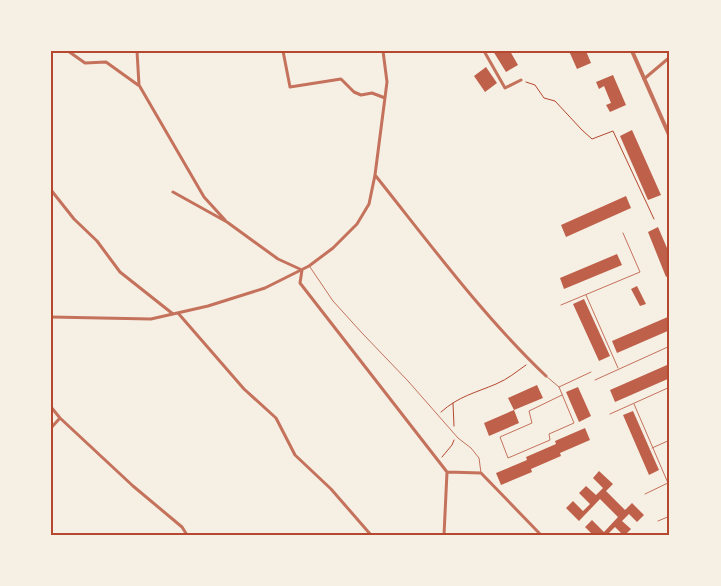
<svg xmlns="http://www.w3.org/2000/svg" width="721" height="586" viewBox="0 0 721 586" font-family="'Noto Sans',sans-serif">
  <rect width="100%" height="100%" fill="#f6efe4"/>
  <path fill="#bf614a" d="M 493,51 L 510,51 L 518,65 L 506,72 Z
    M 569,51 L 586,51 L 591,63 L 577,69 Z
    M 486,67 L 497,83 L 485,92 L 474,76 Z
    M 613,75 L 626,105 L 610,112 L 606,105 L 611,103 L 604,86 L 599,89 L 596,82 Z
    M 632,130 L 661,195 L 648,200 L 620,136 Z
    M 626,196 L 631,208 L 566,237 L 561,225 Z
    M 658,227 L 670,255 L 670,275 L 666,277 L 648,232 Z
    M 617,254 L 622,265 L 564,289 L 560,278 Z
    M 637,286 L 646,304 L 640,306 L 631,289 Z
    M 584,299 L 610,356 L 599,361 L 573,304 Z
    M 670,316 L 670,330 L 617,353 L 612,341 Z
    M 667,365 L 670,372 L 670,378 L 615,402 L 610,390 Z
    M 537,385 L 543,398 L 514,410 L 519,423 L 489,436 L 484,423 L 514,410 L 508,398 Z
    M 578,387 L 591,416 L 579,422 L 566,392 Z
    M 633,411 L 659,470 L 649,475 L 623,415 Z
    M 585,428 L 590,440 L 560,453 L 561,456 L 531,469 L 532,472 L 501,485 L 496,473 L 527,460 L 526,457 L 556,444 L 555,441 Z
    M 599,471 L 613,484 L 606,491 L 625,510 L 632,503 L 644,515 L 637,522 L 629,514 L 622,521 L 631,529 L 625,535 L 623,535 L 615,527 L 607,535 L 593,535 L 585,527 L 592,520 L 604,532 L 618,517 L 600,499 L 579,521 L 566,508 L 573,501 L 583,511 L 590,504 L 579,493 L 586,486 L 596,495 L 603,488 L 593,478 Z"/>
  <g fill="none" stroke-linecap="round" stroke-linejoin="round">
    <path stroke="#b5482f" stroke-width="1" d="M 526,82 L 535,85 L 544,98 L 555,101 L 582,130 L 592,139 L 613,131 L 654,219
      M 453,403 L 454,426
      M 441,412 C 459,396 475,393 496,384 C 508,379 516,372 526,365
      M 442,457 L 452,445 L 454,440"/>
    <path stroke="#c5725c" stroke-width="1" d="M 310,267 L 333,301 L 362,333 L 408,381 L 458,438 L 471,448 L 479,458 L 481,473
      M 586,295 L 618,368
      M 561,305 L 640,272 L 623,233
      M 546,376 L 559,387 L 591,372
      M 595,380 L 670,346
      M 559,387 L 574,423 L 549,434 L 550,440 L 508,458 L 500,437 L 532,423 L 529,411 L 562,395
      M 634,404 L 668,483
      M 610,414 L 670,387
      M 652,448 L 670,440
      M 645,494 L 670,482
      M 658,521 L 670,516"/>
    <path stroke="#c5725c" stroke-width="3" d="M 68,51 L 85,63 L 106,62 L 138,85
      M 137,51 L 139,85 L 204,197 L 225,220
      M 283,51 L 290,87 L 341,79 L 354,92 L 361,95 L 372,93 L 385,98
      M 484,51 L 505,88 L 521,80
      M 644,79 L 670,57
      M 375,175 C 430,244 483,316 546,376
      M 51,190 L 74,219 L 97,241 L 120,272 L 173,314
      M 173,192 L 227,222 L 278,259 L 302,270 L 300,283 L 447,472 L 481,473 L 541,535
      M 178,313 L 244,389 L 276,418 L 295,455 L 331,489 L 371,535
      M 51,317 L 151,319 L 208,306 L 265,288 L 309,266 L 333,248 L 357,224 L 369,204 L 375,175 L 387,82 L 383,51
      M 51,407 L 60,418 L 133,486 L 182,527 L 187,535
      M 51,428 L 60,418
      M 444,535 L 447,472"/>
    <path stroke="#c5725c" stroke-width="4" d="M 632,51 L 670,137"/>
  </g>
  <rect width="721" height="586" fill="none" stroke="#f6efe4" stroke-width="105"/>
  <rect x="52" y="52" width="616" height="482" fill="none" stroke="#b5482f" stroke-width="2"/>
</svg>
